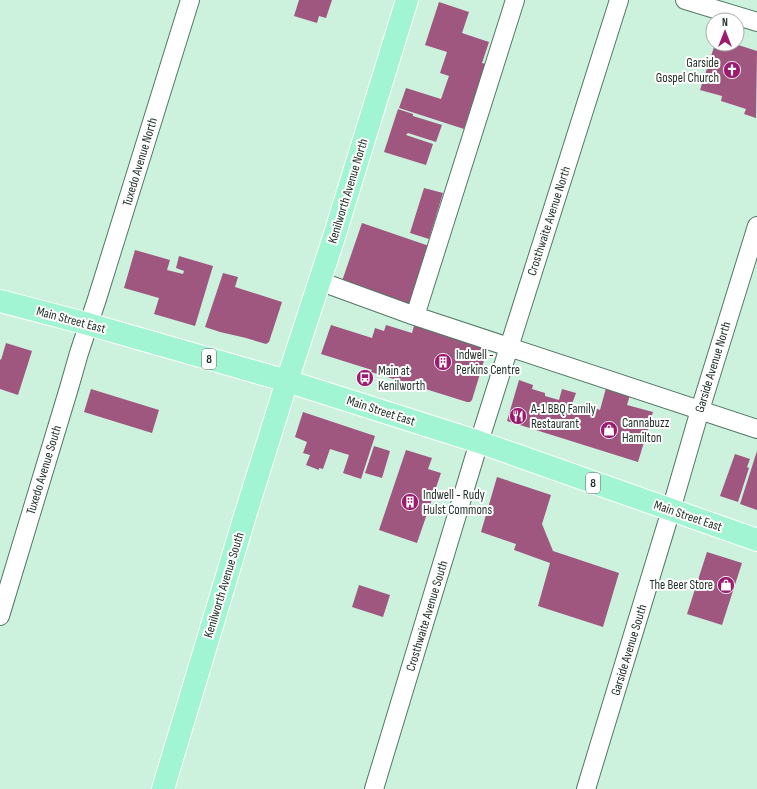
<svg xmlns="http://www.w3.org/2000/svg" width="757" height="789" viewBox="0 0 757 789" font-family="'Sofia Sans Condensed',sans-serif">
  <rect width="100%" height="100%" fill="#ccf2de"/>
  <path fill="#9f577f" d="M 299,0 L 332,0 L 326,18 L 319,16 L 317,23 L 294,16 Z
    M 439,2 L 469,12 L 462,33 L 489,42 L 482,63 L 490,65 L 483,88 L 478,86 L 464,129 L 399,108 L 406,88 L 441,99 L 449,76 L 440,73 L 447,52 L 425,45 Z
    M 715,44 L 735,44 L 757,51 L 756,118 L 744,114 L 746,109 L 721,101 L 722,96 L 700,90 Z
    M 398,109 L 413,114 L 413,116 L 442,125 L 436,142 L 408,133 L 406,135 L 433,144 L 426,165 L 384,152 Z
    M 424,188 L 443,193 L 429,239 L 410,233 Z
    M 362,223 L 435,248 L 414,309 L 341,284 Z
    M 135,250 L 170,260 L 167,270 L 183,274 L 184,271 L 176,268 L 179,256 L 213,266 L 195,326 L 154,314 L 159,298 L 124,288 Z
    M 223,273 L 238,277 L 235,287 L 282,302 L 269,342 L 266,344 L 246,338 L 220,332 L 205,327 Z
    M 416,319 L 489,344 L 472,400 L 470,402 L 467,402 L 371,372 L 372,370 L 321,354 L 331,325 L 372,338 L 375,328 L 384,331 L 386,325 L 412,333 Z
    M 6,343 L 32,351 L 18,395 L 0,389 L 0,359 L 1,360 Z
    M 519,380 L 533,385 L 532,389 L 545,393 L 545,396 L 559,400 L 562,389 L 576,393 L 572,404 L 589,409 L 590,406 L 600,410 L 606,388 L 630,395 L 627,405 L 653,412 L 638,462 L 507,421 Z
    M 91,389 L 159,410 L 152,433 L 84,412 Z
    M 303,412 L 375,436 L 361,479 L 343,473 L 349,455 L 330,449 L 323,469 L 319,468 L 319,470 L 306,465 L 310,455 L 303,453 L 307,442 L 295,437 Z
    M 374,446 L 390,451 L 382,478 L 365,473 Z
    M 406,450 L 432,458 L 428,469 L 441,473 L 417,543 L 379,530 Z
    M 757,451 L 757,510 L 740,504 Z
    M 735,454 L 750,459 L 747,467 L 749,468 L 738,502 L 720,496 Z
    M 497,477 L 551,495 L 542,524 L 553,551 L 619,573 L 603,627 L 538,606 L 550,563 L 514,550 L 516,544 L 481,532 Z
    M 707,552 L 742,563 L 722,625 L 687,614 Z
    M 359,585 L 390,595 L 383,617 L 352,607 Z"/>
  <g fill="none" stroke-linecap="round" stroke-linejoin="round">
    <defs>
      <path id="minor" d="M 685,0 L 757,22
        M 319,281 L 415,316 L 757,429
        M 415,316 L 515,0
        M 0,616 L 69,388 L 79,353 L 97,299 L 190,0
        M 374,789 L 479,442 L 619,0
        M 586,789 L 671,510 L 700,410 L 757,226"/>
      <path id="major" d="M 0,301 L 88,324 L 287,381 L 479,442 L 757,540
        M 163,789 L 244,519 L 287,381 L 334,237 L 407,0"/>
    </defs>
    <use href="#minor" stroke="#547866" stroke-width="20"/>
    <use href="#major" stroke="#fff" stroke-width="24"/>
    <use href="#minor" stroke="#fff" stroke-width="18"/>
    <use href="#major" stroke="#a2f5d2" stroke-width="22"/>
  </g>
  <defs>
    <symbol id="church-disc" viewBox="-11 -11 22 22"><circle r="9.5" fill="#9c1b6f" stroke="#fff"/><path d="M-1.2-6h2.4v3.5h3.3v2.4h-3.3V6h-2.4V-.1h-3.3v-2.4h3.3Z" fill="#fff"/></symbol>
    <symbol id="building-disc" viewBox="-11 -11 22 22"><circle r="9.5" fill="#9c1b6f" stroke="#fff"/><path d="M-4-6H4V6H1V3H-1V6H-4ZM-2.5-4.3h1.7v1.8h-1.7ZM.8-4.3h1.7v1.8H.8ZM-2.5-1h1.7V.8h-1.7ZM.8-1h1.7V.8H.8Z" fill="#fff"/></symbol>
    <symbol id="bus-disc" viewBox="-11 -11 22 22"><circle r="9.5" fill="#9c1b6f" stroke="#fff"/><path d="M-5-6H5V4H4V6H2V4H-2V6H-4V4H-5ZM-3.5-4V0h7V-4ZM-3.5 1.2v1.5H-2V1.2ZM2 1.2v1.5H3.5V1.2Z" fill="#fff"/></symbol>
    <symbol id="restaurant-disc" viewBox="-11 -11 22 22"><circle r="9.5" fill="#9c1b6f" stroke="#fff"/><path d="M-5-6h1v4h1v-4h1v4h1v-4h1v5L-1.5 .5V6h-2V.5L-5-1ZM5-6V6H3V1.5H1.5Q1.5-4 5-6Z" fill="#fff"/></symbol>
    <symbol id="shop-disc" viewBox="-11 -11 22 22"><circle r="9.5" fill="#9c1b6f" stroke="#fff"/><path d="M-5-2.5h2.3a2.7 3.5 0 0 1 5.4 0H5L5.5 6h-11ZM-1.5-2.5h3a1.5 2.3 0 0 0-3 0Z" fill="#fff"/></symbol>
  </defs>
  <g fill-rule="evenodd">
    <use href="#church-disc" x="722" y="60" width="20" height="20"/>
    <use href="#building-disc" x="433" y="352" width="20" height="20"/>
    <use href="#bus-disc" x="355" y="368" width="20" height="20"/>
    <use href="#restaurant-disc" x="508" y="406" width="20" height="20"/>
    <use href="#shop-disc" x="599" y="420" width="20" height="20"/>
    <use href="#building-disc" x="400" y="492" width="20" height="20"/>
    <use href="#shop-disc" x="716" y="575" width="20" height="20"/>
  </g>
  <g text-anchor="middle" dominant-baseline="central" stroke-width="4" stroke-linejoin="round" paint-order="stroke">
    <g fill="#fff" stroke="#626d67" stroke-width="1">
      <rect x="202" y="349" width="14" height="20" rx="3"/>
      <rect x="586" y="473" width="14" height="20" rx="3"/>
    </g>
    <g font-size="12" font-weight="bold" fill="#1f2e26">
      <text x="209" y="359">8</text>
      <text x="593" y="483">8</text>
    </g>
    <g font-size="13" fill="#1f2e26" stroke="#fff" text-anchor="start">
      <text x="719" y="63" text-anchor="end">Garside<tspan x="719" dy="15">Gospel Church</tspan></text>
      <text x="456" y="355">Indwell -<tspan x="456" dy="15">Perkins Centre</tspan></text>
      <text x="378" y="371">Main at<tspan x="378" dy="15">Kenilworth</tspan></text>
      <text x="531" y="409">A-1 BBQ Family<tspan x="531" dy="15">Restaurant</tspan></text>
      <text x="622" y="423">Cannabuzz<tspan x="622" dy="15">Hamilton</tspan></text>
      <text x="423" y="495">Indwell - Rudy<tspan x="423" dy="15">Hulst Commons</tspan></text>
      <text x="713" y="585" text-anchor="end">The Beer Store</text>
    </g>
    <g font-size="13" fill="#1f2e26" stroke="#fff">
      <text transform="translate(140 162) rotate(-73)">Tuxedo Avenue North</text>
      <text transform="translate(348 191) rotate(-73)">Kenilworth Avenue North</text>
      <text transform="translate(549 221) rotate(-72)">Crosthwaite Avenue North</text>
      <text transform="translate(71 320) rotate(15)">Main Street East</text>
      <text transform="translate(713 367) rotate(-73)">Garside Avenue North</text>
      <text transform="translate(381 411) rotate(18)">Main Street East</text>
      <text transform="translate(44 470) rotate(-73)">Tuxedo Avenue South</text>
      <text transform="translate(688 516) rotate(19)">Main Street East</text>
      <text transform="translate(224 585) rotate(-73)">Kenilworth Avenue South</text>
      <text transform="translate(427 616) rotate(-73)">Crosthwaite Avenue South</text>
      <text transform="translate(629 650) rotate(-73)">Garside Avenue South</text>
    </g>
  </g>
  <g transform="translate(725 32)"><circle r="19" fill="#ffffff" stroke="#a5aba8"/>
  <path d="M0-3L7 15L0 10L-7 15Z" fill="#9c1b6f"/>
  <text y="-6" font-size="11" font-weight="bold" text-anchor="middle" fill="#1f2e26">N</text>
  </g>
</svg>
